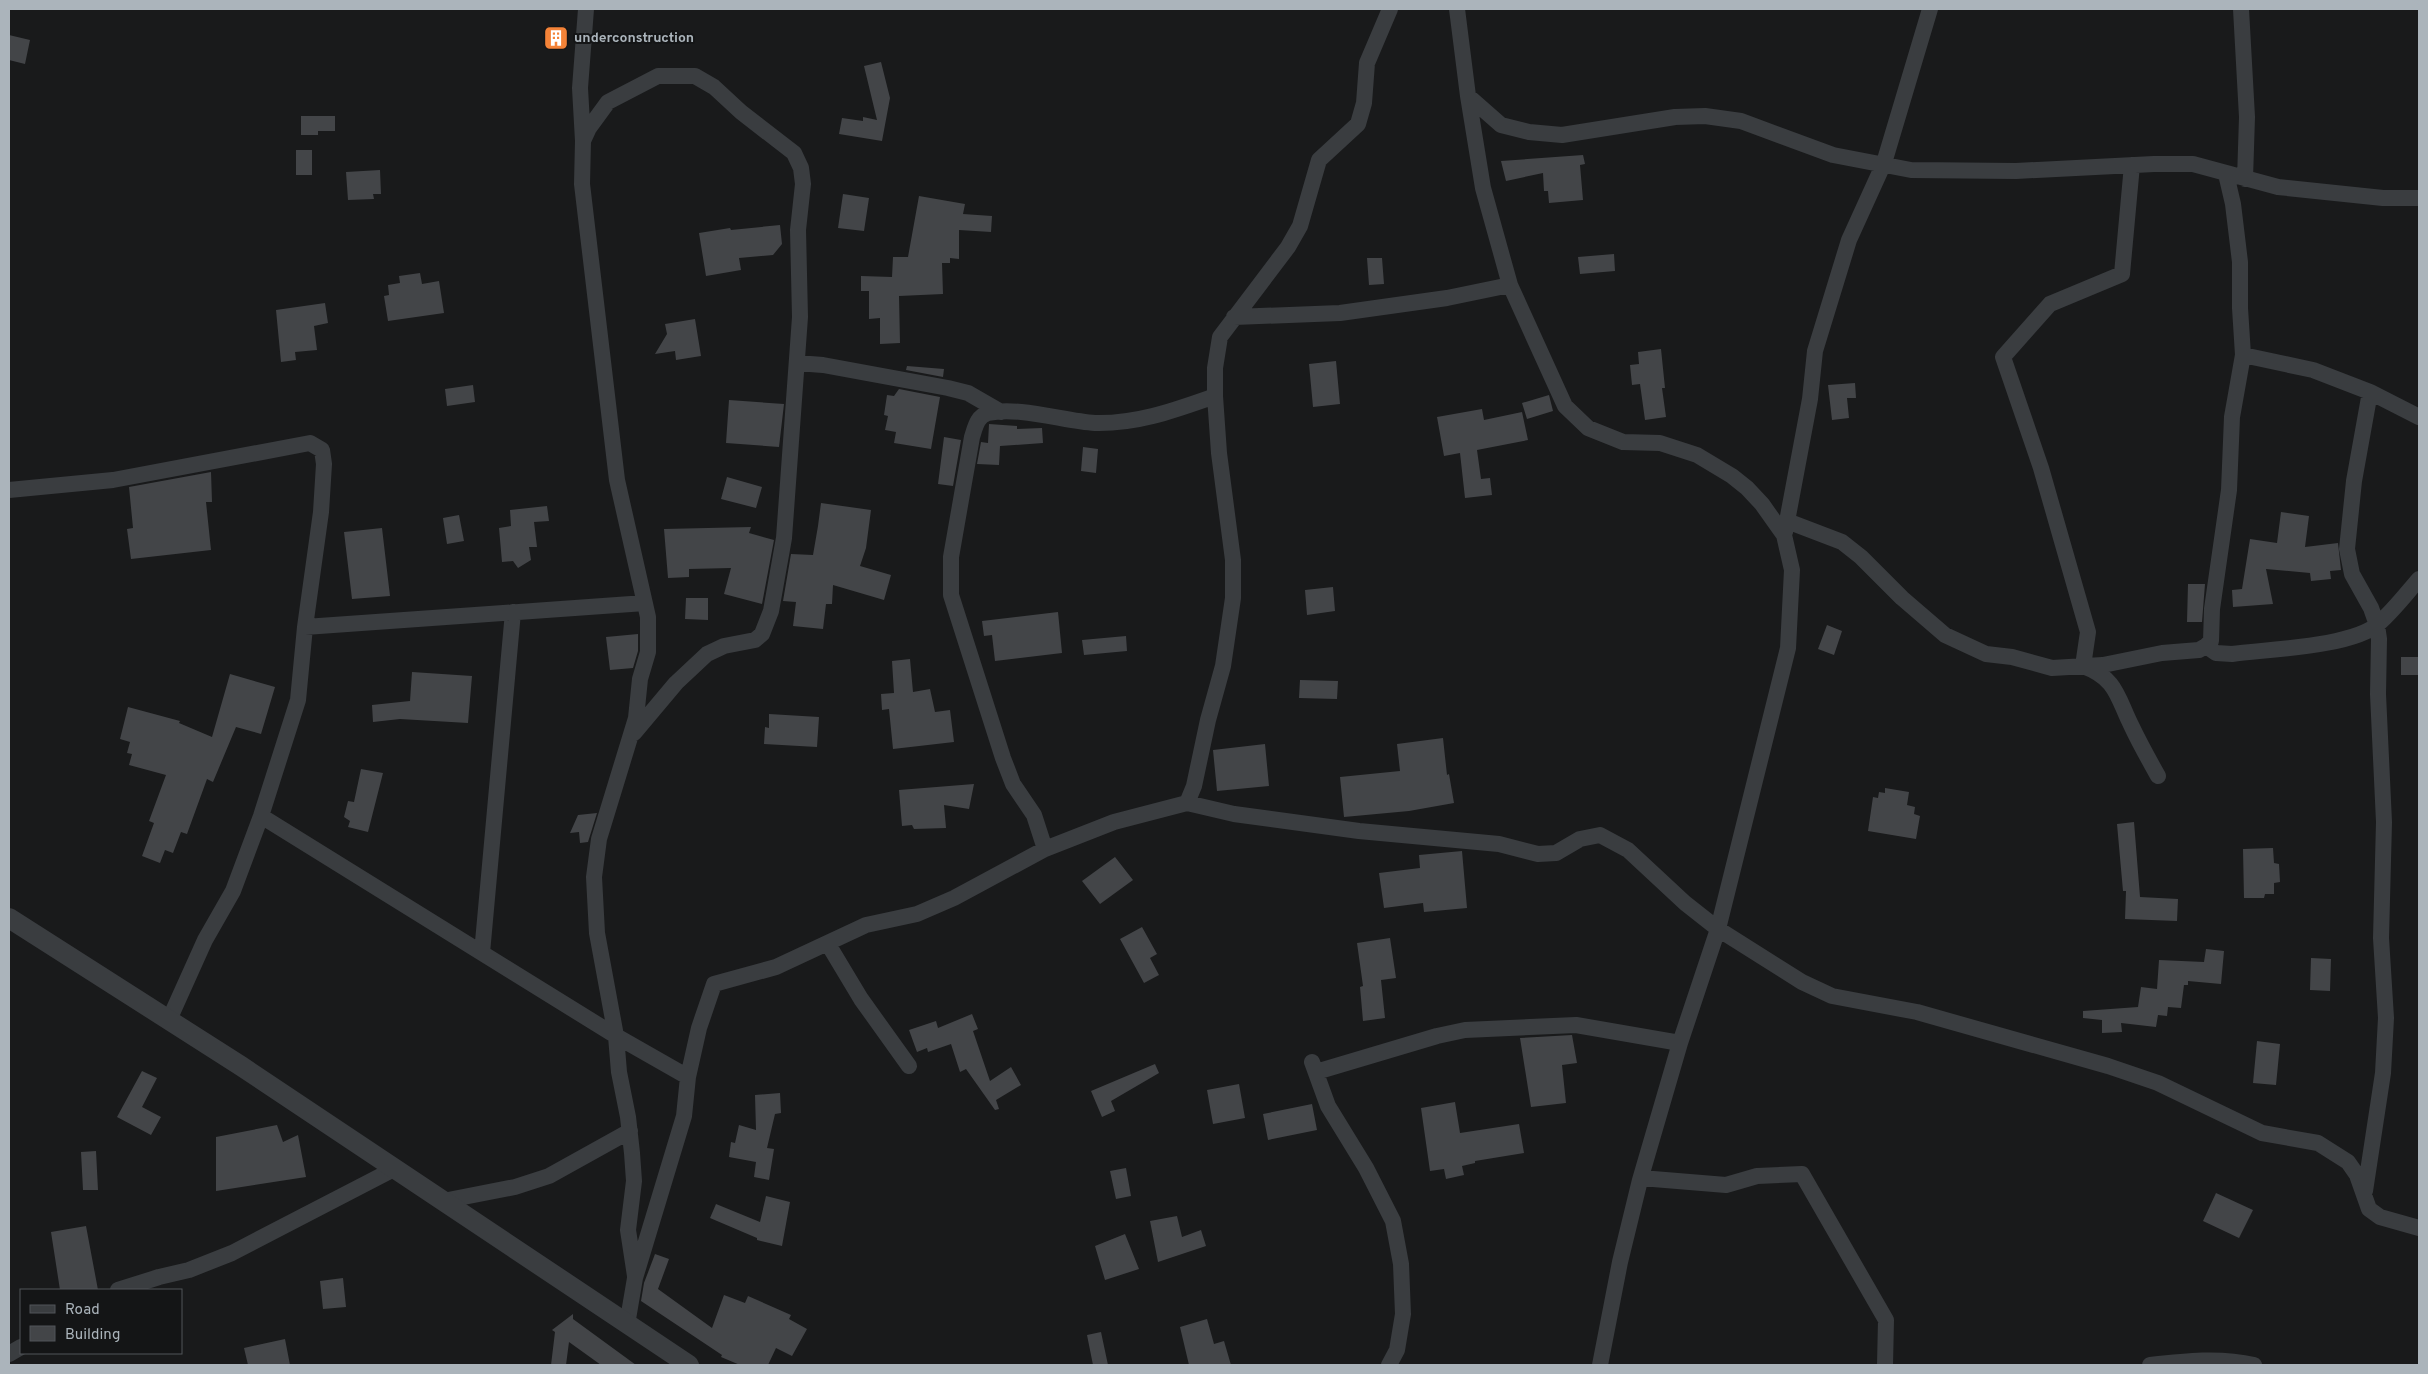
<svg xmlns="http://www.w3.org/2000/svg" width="2428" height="1374" viewBox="0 0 2428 1374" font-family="Overpass,sans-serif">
  <rect width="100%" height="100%" fill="#191a1b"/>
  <path fill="#434548" d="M 9,35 L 30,40 L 25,64 L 9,60 Z
    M 881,62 L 890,98 L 882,141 L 839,134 L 842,118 L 863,121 L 863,117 L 877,120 L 864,66 Z
    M 301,116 L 335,116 L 335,131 L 318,131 L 318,135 L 301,135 Z
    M 296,150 L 312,150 L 312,175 L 296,175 Z
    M 1583,155 L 1585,164 L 1580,165 L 1583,200 L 1549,203 L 1548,191 L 1544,191 L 1543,173 L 1506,181 L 1501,161 Z
    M 380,170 L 381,194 L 373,194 L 374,199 L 348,200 L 346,172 Z
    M 843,194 L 869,198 L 864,231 L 838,228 Z
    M 919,196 L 965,204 L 963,214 L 992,216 L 991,232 L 959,230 L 959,259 L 950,258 L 950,263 L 942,263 L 943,294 L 899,296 L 900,343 L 880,344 L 880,318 L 869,319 L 869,291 L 861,291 L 861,276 L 892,277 L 893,257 L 908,257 Z
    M 780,225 L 782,244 L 773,255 L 739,258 L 741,270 L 706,276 L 699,233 L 730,228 L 731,230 Z
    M 1614,254 L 1615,271 L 1580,274 L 1578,257 Z
    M 1367,258 L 1382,258 L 1384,284 L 1369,285 Z
    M 420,273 L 422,284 L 439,281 L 444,313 L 388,321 L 384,296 L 389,295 L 388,285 L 400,283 L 399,276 Z
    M 325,303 L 328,323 L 314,326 L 317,350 L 295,352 L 296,360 L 281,362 L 276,310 Z
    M 695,319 L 701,356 L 676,360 L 675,351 L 655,354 L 667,334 L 665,324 Z
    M 1661,349 L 1665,388 L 1662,388 L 1666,417 L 1645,420 L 1640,384 L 1632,385 L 1630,365 L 1639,364 L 1638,352 Z
    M 1336,361 L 1340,404 L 1313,407 L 1309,364 Z
    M 907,366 L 944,369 L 943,377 L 906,370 Z
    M 1855,383 L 1856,398 L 1847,398 L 1849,418 L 1832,420 L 1828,385 Z
    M 473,385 L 475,402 L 447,406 L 445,389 Z
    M 899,389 L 940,397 L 931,449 L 894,443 L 896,432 L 885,430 L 888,416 L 884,415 L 887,395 L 894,396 Z
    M 1549,395 L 1553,411 L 1527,419 L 1522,403 Z
    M 729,400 L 784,404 L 779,447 L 726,443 Z
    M 1482,409 L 1484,420 L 1522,412 L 1528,440 L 1477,450 L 1481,479 L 1490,478 L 1492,495 L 1465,498 L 1460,453 L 1444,456 L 1437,417 Z
    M 989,424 L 1017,426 L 1017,429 L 1042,428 L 1043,443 L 1000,446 L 999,465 L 977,464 L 981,442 L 988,443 Z
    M 944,437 L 961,440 L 953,486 L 938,484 Z
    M 1083,447 L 1098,449 L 1096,473 L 1081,471 Z
    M 211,472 L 212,502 L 206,502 L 211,550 L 131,559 L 127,529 L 133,528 L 129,487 Z
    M 727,477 L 762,487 L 756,508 L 721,499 Z
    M 821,503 L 871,510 L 866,548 L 860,566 L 891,575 L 884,600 L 833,585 L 832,604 L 826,604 L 823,629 L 793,626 L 796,602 L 783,601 L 791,554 L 813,555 L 818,526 L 820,526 L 818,526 Z
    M 547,506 L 549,521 L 534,522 L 537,547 L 529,547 L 531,560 L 518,568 L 513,561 L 502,562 L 499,528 L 511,526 L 510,510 Z
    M 2281,512 L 2309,516 L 2305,547 L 2338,543 L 2341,570 L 2330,571 L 2331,579 L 2311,581 L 2310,573 L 2266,569 L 2273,604 L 2233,607 L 2232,590 L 2242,589 L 2250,539 L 2277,543 Z
    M 459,515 L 464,541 L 447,544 L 443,518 Z
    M 751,527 L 749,533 L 774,540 L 762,604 L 724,594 L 731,568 L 689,569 L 689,577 L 668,578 L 664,529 Z
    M 382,528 L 390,596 L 352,599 L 344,532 Z
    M 2188,584 L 2205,584 L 2202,622 L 2187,622 Z
    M 1333,587 L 1335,611 L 1307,615 L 1305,590 Z
    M 686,598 L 708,598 L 708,620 L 685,619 Z
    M 1058,612 L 1062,653 L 995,661 L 992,635 L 984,636 L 982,621 Z
    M 1827,625 L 1842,631 L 1834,655 L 1818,649 Z
    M 638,634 L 638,651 L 633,668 L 610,670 L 606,637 Z
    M 1126,636 L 1127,651 L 1084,655 L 1082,640 Z
    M 2401,657 L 2419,657 L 2419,675 L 2401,675 Z
    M 910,659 L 913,692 L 930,689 L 935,712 L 950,710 L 954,742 L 893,749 L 889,709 L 882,710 L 881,694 L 894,693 L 892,661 Z
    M 412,672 L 472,676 L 468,723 L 400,719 L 373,722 L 372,705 L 410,701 Z
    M 230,674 L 275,687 L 261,734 L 236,727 L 213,782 L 207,779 L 187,834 L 181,832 L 173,853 L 165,850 L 160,863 L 142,856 L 154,823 L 149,821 L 166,775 L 129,765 L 132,754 L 127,753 L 130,742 L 120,739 L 128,707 L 180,721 L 179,723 L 212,737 Z
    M 1300,680 L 1338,681 L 1337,699 L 1299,698 Z
    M 769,714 L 819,717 L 817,747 L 764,744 L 765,727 L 769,728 Z
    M 1443,738 L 1447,775 L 1449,774 L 1454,803 L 1409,811 L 1344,817 L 1340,777 L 1400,771 L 1397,744 Z
    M 1265,744 L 1269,786 L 1217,791 L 1213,750 Z
    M 361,769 L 383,773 L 368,832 L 348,827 L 350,821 L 344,817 L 348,801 L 354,802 Z
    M 974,784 L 969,809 L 944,805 L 946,828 L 914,829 L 912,825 L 902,826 L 899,790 Z
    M 1885,788 L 1909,792 L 1907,805 L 1915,807 L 1914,814 L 1920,816 L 1916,839 L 1868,831 L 1873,797 L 1878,798 L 1879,792 L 1885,793 Z
    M 597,813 L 588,842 L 580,843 L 579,832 L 570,833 L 578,815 Z
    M 2134,822 L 2140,897 L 2178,899 L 2177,921 L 2125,919 L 2126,891 L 2123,891 L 2117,824 Z
    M 2273,848 L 2274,863 L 2279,864 L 2280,882 L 2274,883 L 2274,894 L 2265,894 L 2264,898 L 2244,898 L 2243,849 Z
    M 1462,851 L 1467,908 L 1424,912 L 1423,903 L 1384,908 L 1379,873 L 1420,868 L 1419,855 Z
    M 1115,857 L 1133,880 L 1100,904 L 1082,881 Z
    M 1142,927 L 1157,954 L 1150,958 L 1159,975 L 1144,983 L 1120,939 Z
    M 1390,938 L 1396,978 L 1381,980 L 1385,1018 L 1363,1021 L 1360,987 L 1363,986 L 1357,943 Z
    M 2206,949 L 2224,951 L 2221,984 L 2188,981 L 2188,985 L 2184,985 L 2181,1008 L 2168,1007 L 2167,1016 L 2158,1015 L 2156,1027 L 2121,1023 L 2122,1032 L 2102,1033 L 2102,1020 L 2083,1018 L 2083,1011 L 2138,1007 L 2141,987 L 2157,989 L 2159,960 L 2204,962 Z
    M 2311,958 L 2331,959 L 2330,991 L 2310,990 Z
    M 972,1014 L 978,1029 L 973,1031 L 990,1081 L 1011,1067 L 1021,1085 L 996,1100 L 999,1109 L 995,1110 L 966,1069 L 960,1072 L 951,1044 L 928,1052 L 927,1048 L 917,1052 L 909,1030 L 936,1021 L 938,1028 Z
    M 1572,1035 L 1577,1063 L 1562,1065 L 1566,1103 L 1531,1107 L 1520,1038 Z
    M 2257,1041 L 2280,1044 L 2276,1085 L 2253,1083 Z
    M 1155,1064 L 1159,1073 L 1111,1101 L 1115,1111 L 1102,1117 L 1091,1091 Z
    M 142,1071 L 157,1078 L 142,1107 L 161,1117 L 151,1135 L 117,1117 Z
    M 1239,1084 L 1245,1118 L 1213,1124 L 1207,1090 Z
    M 780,1093 L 781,1113 L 775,1114 L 767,1148 L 774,1149 L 769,1180 L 754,1177 L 756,1162 L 729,1157 L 731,1142 L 735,1143 L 739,1125 L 756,1130 L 755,1095 Z
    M 1455,1102 L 1460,1133 L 1519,1124 L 1524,1153 L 1475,1161 L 1475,1163 L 1462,1166 L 1464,1175 L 1446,1179 L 1444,1169 L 1430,1171 L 1421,1108 Z
    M 1312,1104 L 1317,1130 L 1268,1140 L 1263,1114 Z
    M 277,1125 L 283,1142 L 298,1135 L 306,1177 L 216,1191 L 216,1137 Z
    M 96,1151 L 98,1190 L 83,1190 L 81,1152 Z
    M 1126,1168 L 1131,1196 L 1116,1199 L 1110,1171 Z
    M 2216,1193 L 2253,1210 L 2239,1238 L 2203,1221 Z
    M 766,1196 L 790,1202 L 782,1246 L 757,1240 L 757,1238 L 710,1218 L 716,1204 L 760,1222 Z
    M 1177,1216 L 1182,1237 L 1201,1230 L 1206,1246 L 1158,1262 L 1150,1221 Z
    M 86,1226 L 98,1290 L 60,1290 L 51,1232 Z
    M 1125,1234 L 1139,1269 L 1105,1280 L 1095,1246 Z
    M 655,1254 L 669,1259 L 658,1289 L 712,1328 L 724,1295 L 745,1303 L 748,1296 L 791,1315 L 789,1319 L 807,1329 L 792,1356 L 776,1348 L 768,1365 L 740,1365 L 721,1357 L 722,1355 L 641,1301 L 644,1283 Z
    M 343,1278 L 346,1307 L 323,1309 L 320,1281 Z
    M 573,1314 L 573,1319 L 636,1365 L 601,1365 L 569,1342 L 566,1365 L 551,1365 L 555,1332 L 552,1330 Z
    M 1207,1319 L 1214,1344 L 1224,1341 L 1231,1365 L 1189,1365 L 1180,1327 Z
    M 1101,1332 L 1108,1365 L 1093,1365 L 1087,1335 Z
    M 285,1339 L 290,1365 L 248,1365 L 244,1348 Z"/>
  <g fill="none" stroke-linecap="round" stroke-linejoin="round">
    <path stroke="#3a3d40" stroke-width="16" d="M 586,9 L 580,88 L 583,141 L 582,184 L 617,480 L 648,617 L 648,652 L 640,679 L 636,718 L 599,839 L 594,877 L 597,933 L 616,1036 L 619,1072 L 628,1117 L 632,1153 L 634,1181 L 628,1230 L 635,1276
      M 1457,9 L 1468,96 L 1483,188 L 1510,285 L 1565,406 L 1588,428 L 1623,442 L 1660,443 L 1697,455 L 1732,476 L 1747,488 L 1762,504 L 1784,535 L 1792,570 L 1788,648 L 1718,929 L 1680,1043 L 1640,1180 L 1620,1262 L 1600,1365
      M 2241,9 L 2247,117 L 2245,179
      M 1468,96 L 1501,125 L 1529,132 L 1562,135 L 1675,117 L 1705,116 L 1741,121 L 1833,155 L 1911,170 L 2016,171 L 2154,164 L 2193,164 L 2278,187 L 2383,198 L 2419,198
      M 583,141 L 589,128 L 608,102 L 658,76 L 695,76 L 714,87 L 741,112 L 794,153 L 801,168 L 803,184 L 798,230 L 800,317 L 784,538 L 771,611 L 762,634 L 755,640 L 724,646 L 707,654 L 676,683 L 634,733
      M 2132,165 L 2122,274 L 2050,304 L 2003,357 L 2041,468 L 2088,632 L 2083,666 C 2118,679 2117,698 2132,727 C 2140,744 2149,760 2158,776
      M 1234,317 L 1340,313 L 1447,298 L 1510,285
      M 2243,355 L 2313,370 L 2370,392 L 2419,417
      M 797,363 L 823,365 L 948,388 L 968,393 L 1001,412
      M 9,490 L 113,480 L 310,443 L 322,450 L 324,464 L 321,512 L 305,627 L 298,700 L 261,816 L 233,891 L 205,940 L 169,1020
      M 1787,521 L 1842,542 L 1861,557 L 1902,598 L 1945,635 L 1986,654 L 2012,657 L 2052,668 L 2103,665 L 2162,653 L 2199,650 L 2206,646 L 2211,641 L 2212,609 L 2229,490 L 2232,417 L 2243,355 L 2240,308 L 2240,262 L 2233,204 L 2226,174
      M 1785,532 L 1810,399 L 1815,351 L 1849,240 L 1884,163 L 1930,9
      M 305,627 L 645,603
      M 2206,646 L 2216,653 L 2232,654 C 2268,649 2352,647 2378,624 C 2393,611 2406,594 2419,579
      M 1187,803 L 1234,814 L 1359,831 L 1499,844 L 1538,854 L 1556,853 L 1580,839 L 1600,835 L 1628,850 L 1685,903 L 1718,929 L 1802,982 L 1832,996 L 1917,1012 L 2108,1066 L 2158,1083 L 2262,1133 L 2318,1143 L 2348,1162 L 2357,1175 L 2369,1209 L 2380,1217 L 2419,1228
      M 261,816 L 616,1036 L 688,1077
      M 1045,849 L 1034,815 L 1013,784 L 1003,758 L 951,595 L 951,557 L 972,437 C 975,428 977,416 988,413 C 1018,406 1064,421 1095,423 C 1138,424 1175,410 1215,396
      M 828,944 L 861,999 L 909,1066
      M 482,953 L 513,612
      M 1312,1062 L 1328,1106 L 1366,1168 L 1393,1221 L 1401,1264 L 1403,1314 L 1397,1350 L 1389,1365
      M 1316,1072 L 1437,1036 L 1465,1030 L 1576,1025 L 1680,1043
      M 1641,1178 L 1726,1185 L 1757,1176 L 1802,1174 L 1886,1320 L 1885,1365
      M 2365,1191 L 2383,1073 L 2386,1018 L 2381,938 L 2384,822 L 2378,694 L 2379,639 L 2377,625 L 2371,608 L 2352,574 L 2347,549 L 2354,481 L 2370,392
      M 443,1201 L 515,1187 L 549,1176 L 630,1131
      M 118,1290 L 159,1277 L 189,1270 L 232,1253 L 394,1169
      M 627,1325 L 635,1278 L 684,1116 L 688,1077 L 699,1028 L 714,984 L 776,967 L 866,925 L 917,914 L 954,898 L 1045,849 L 1114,822 L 1187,803 L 1194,786 L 1208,720 L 1223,666 L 1233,598 L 1233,560 L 1219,453 L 1215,396 L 1215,368 L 1220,337 L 1288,247 L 1300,226 L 1319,160 L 1358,124 L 1364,103 L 1367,63 L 1390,9
      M 9,1354 L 21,1347
      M 2150,1365 C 2185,1361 2220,1357 2254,1365"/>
    <path stroke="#3a3d40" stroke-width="20" d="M 9,918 L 241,1066 L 689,1365"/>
  </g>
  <defs>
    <symbol id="building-square" viewBox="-11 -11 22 22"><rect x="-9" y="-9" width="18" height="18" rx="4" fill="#f48338" stroke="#141516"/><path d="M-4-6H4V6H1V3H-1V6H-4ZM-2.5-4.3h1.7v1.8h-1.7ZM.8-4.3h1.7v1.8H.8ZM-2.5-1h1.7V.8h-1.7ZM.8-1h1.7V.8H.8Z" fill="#fff"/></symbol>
  </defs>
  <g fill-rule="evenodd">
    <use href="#building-square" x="542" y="24" width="28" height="28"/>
  </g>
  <g text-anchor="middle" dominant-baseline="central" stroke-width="4" stroke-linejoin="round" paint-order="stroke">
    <g font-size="14" font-weight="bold" fill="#abb4bb" stroke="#141516" text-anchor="start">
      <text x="574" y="38">underconstruction</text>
    </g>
  </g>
  <rect width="2428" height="1374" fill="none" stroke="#abb4bb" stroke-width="20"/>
  <rect x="20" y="1289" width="162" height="65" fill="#141516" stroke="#505558"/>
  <rect x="30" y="1305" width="25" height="8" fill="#3a3d40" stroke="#505558"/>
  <text x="65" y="1314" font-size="15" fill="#abb4bb">Road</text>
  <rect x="30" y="1326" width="25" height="15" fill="#434548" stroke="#505558"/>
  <text x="65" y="1339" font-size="15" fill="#abb4bb">Building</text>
</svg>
